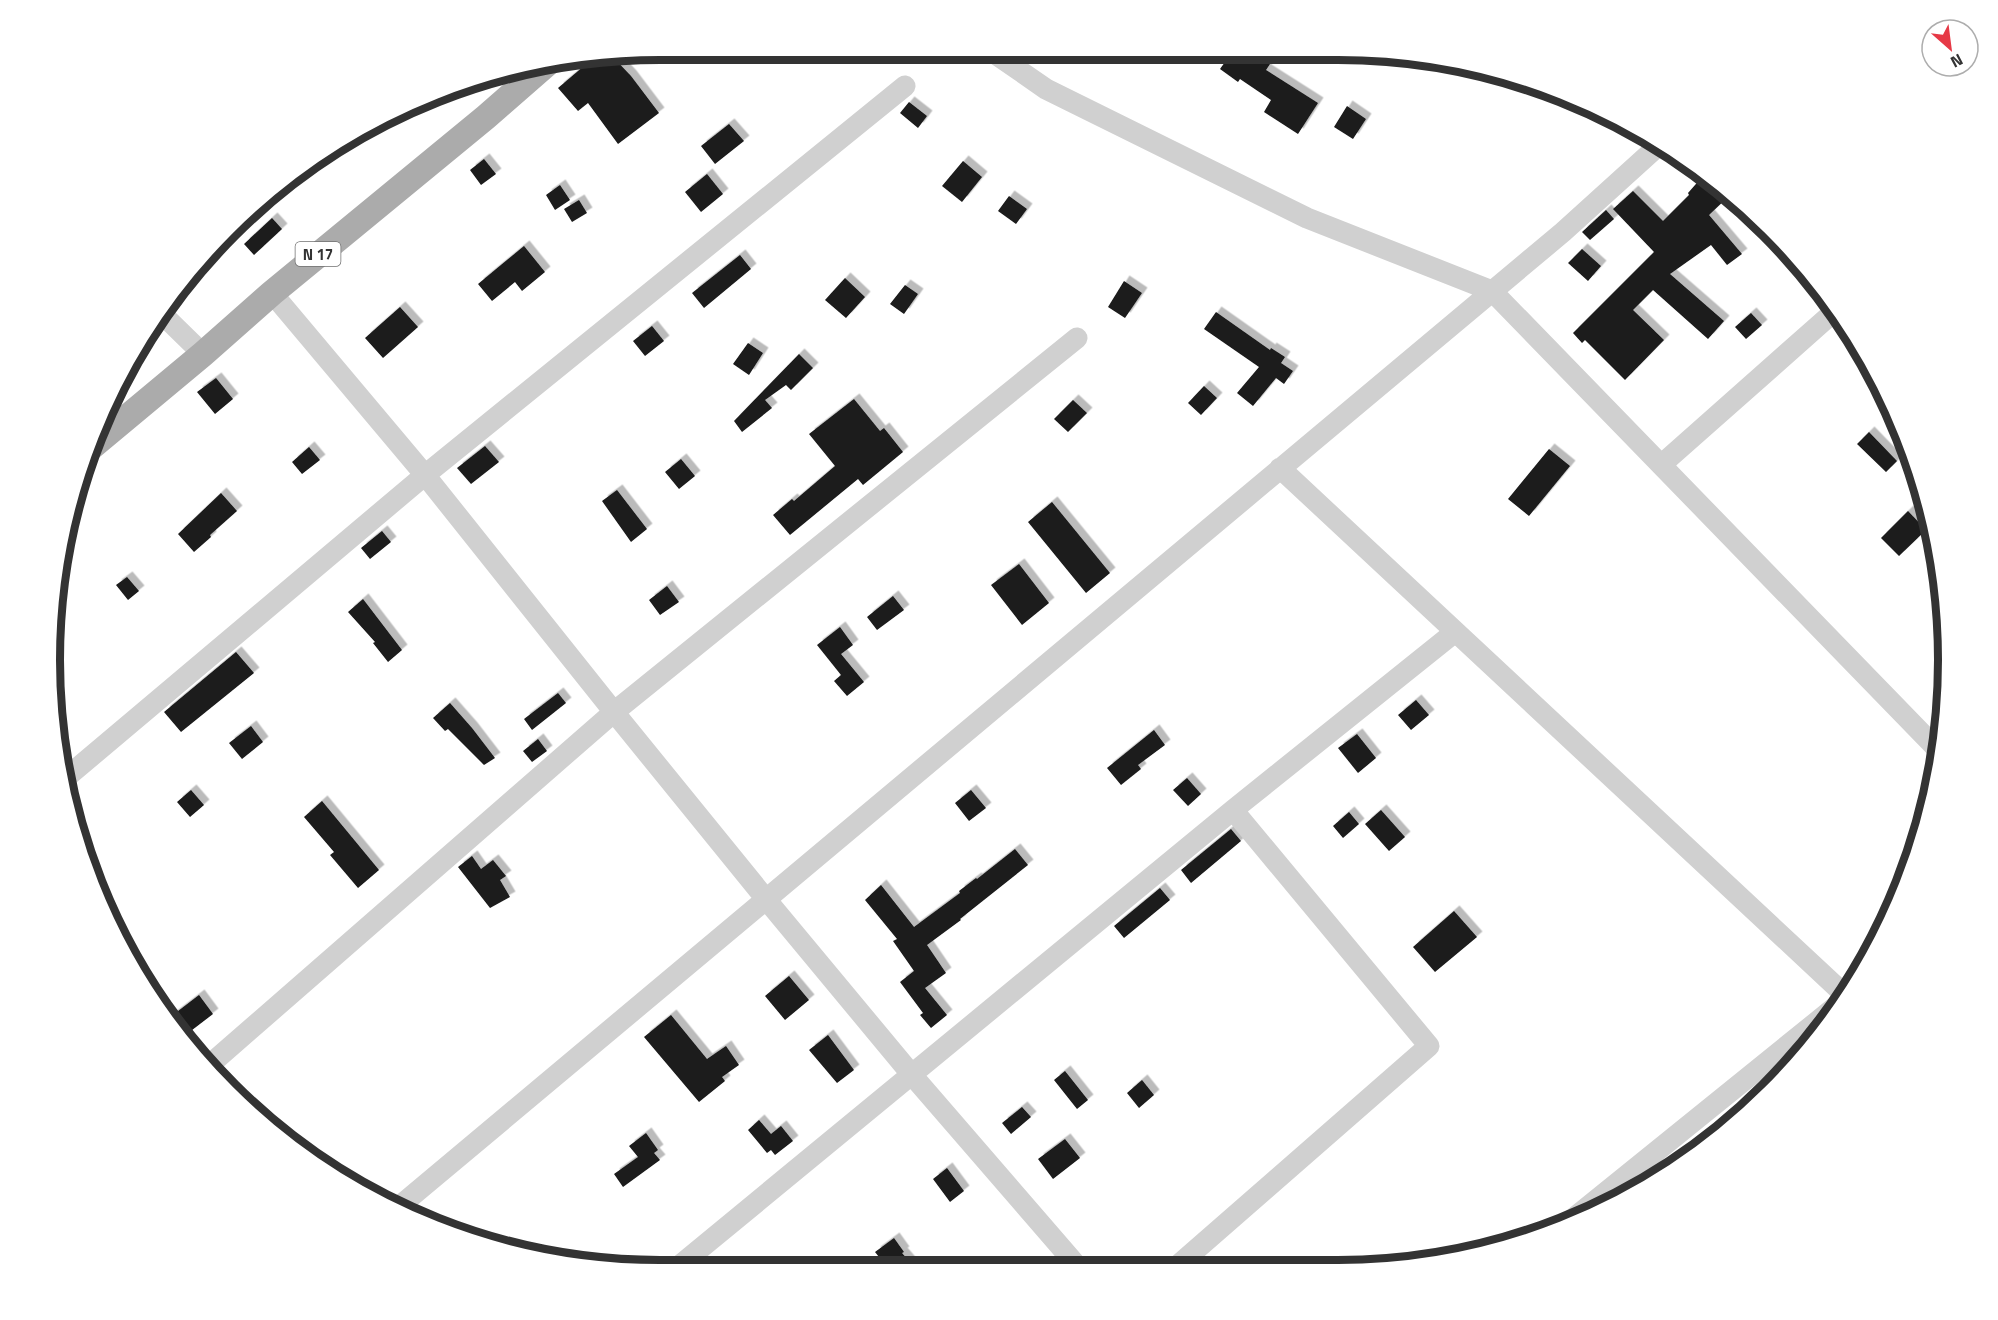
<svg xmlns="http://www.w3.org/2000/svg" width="1998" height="1320" viewBox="0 0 1998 1320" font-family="'Titillium Web',sans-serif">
  <defs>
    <filter id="shadow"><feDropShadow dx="5.5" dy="-5.5" stdDeviation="0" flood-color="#0004"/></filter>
  </defs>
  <rect width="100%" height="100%" fill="#fff"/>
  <path fill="#1a1a1a" filter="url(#shadow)" d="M 597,55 L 611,55 L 631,76 L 659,113 L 618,144 L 588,103 L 578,111 L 558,88 Z
    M 1230,55 L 1256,55 L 1270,64 L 1266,70 L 1318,103 L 1298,134 L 1264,112 L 1271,100 L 1240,79 L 1238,82 L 1220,69 Z
    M 909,102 L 927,116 L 918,128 L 900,113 Z
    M 1347,106 L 1366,119 L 1353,139 L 1334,127 Z
    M 729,124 L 744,141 L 715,164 L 701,146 Z
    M 484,159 L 496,174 L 481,185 L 470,170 Z
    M 963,161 L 982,177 L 962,202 L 942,186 Z
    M 707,174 L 723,194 L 701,212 L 685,192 Z
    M 1703,176 L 1731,194 L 1709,215 L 1742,254 L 1727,265 L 1711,245 L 1670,274 L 1724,321 L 1708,339 L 1653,290 L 1633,310 L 1664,340 L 1625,380 L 1585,340 L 1582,343 L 1573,333 L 1654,252 L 1613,209 L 1633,191 L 1663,221 L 1689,195 L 1688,193 Z
    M 560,185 L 570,200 L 555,210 L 546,195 Z
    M 1009,196 L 1027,209 L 1016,224 L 998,211 Z
    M 579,200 L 587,213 L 572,222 L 564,209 Z
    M 1606,210 L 1614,219 L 1590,240 L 1582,232 Z
    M 272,218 L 282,229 L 254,255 L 244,244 Z
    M 524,246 L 545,272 L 522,291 L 515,282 L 492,301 L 478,284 Z
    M 1582,249 L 1601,266 L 1588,281 L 1568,263 Z
    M 740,255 L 751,269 L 704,308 L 692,293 Z
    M 845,278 L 865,297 L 846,318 L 825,300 Z
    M 1124,281 L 1142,293 L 1125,318 L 1108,307 Z
    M 905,285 L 918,294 L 904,314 L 890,304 Z
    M 400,307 L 418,327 L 383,358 L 365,338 Z
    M 1216,312 L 1270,350 L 1271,348 L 1285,357 L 1281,363 L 1293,371 L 1284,384 L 1276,378 L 1253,406 L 1237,393 L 1259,367 L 1204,329 Z
    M 1751,313 L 1762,325 L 1746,339 L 1735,327 Z
    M 652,326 L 664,341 L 645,356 L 633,341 Z
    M 748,343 L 763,353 L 749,375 L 733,364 Z
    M 799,354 L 813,368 L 791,390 L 786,385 L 765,400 L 772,408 L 742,432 L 734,421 Z
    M 216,378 L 233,399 L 215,414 L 197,392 Z
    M 1204,386 L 1217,398 L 1201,415 L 1188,403 Z
    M 854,399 L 880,431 L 884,428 L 903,452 L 863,485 L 858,479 L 790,535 L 773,515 L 792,499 L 794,501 L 835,466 L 809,434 Z
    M 1073,400 L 1087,413 L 1068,432 L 1054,419 Z
    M 1869,432 L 1897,461 L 1886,472 L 1857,444 Z
    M 485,446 L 499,462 L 471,484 L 457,468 Z
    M 309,447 L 320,460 L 302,474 L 292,462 Z
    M 1549,449 L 1570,466 L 1529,516 L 1508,499 Z
    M 681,459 L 695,476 L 679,489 L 665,472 Z
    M 617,490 L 647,529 L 631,542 L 602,501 Z
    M 221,493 L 237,511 L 210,535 L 211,537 L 194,552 L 178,534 Z
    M 1052,502 L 1110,573 L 1086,593 L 1028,522 Z
    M 1908,511 L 1926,530 L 1899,556 L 1881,538 Z
    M 382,531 L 391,542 L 370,559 L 361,548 Z
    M 1019,564 L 1049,603 L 1022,625 L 991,585 Z
    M 127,577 L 139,591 L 128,600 L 116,585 Z
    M 667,586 L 679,602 L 660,615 L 649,600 Z
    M 893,596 L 904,610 L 877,630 L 867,617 Z
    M 363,599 L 402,650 L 388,662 L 373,643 L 375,642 L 348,612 Z
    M 840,627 L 853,645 L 841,654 L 864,682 L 847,696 L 834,681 L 841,675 L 817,645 Z
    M 236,652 L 254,673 L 181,732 L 164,712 Z
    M 558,693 L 566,703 L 532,730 L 524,719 Z
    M 1416,700 L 1429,715 L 1411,730 L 1398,715 Z
    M 450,703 L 472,728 L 495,758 L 484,765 L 448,729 L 445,731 L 433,718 Z
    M 251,726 L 263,742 L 242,759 L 229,743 Z
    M 1154,730 L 1165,745 L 1138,765 L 1141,769 L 1121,785 L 1107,768 Z
    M 1357,734 L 1376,758 L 1358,773 L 1338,748 Z
    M 538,739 L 547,751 L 532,762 L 523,751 Z
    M 1187,778 L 1201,794 L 1188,806 L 1173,790 Z
    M 191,790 L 204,805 L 190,817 L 177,802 Z
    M 971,790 L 986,808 L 969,821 L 955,803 Z
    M 322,801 L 379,870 L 358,888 L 330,855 L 334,852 L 304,817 Z
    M 1381,810 L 1405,837 L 1389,851 L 1365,824 Z
    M 1349,812 L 1359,824 L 1343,838 L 1333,826 Z
    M 1231,829 L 1241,841 L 1191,883 L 1181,870 Z
    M 1015,849 L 1028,865 L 960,919 L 961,920 L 927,945 L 946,973 L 925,988 L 947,1015 L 931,1028 L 920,1015 L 923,1013 L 900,982 L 914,971 L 893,941 L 897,939 L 865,900 L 881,885 L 914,927 L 960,893 L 959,891 L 976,878 L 977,879 Z
    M 472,856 L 481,869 L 493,860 L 506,876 L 500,880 L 510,897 L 490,908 L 458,867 Z
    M 1160,888 L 1170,900 L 1124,938 L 1114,926 Z
    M 1454,911 L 1477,937 L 1435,972 L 1413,947 Z
    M 789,976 L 809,1000 L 785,1020 L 765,996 Z
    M 199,995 L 213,1014 L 183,1037 L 169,1018 Z
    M 671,1015 L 707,1059 L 726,1046 L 739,1065 L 722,1077 L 725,1081 L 699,1102 L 644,1037 Z
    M 828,1035 L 854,1070 L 837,1083 L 809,1050 Z
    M 1065,1071 L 1088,1100 L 1077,1109 L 1054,1080 Z
    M 1142,1080 L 1154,1095 L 1139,1108 L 1127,1093 Z
    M 1022,1107 L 1031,1117 L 1011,1134 L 1002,1123 Z
    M 759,1120 L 771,1134 L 781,1126 L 793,1141 L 775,1155 L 771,1150 L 767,1153 L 748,1130 Z
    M 646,1133 L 658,1150 L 654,1153 L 660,1160 L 623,1187 L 614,1174 L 638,1157 L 629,1146 Z
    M 1065,1139 L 1080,1158 L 1053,1179 L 1038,1159 Z
    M 947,1168 L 964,1191 L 950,1202 L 933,1179 Z
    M 894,1238 L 904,1252 L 902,1253 L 914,1267 L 887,1267 L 875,1252 Z"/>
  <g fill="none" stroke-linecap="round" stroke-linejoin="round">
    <path stroke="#d0d0d0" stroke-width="21" d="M 997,55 L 1046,89 L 1307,218 L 1492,291 L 1940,752
      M 272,293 L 425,475 L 614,712 L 765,898 L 912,1075 L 1079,1268
      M 161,313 L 203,354
      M 1661,465 L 1836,310
      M 1280,468 L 1845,995
      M 62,781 L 425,475 L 905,86
      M 206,1068 L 614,712 L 1077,338
      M 395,1210 L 1563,232 L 1658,146
      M 1569,1222 L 1840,1003
      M 679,1266 L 1233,810 L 1455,632
      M 1175,1268 L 1429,1046 L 1233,810"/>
    <path stroke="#ababab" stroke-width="26" d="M 89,449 L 203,354 L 272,293 L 486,117 L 549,62"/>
  </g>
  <g text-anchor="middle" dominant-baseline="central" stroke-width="6" stroke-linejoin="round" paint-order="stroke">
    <rect fill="#fff" stroke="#707070" stroke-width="1.5" x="295.5" y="242" width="45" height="24" rx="4.5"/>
    <g font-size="15" font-weight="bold" fill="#333">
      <text x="318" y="254">N 17</text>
    </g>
  </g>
  <path d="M0 0H1998V1320H0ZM660 60H1338A600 600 0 0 1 1938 660V660A600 600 0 0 1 1338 1260H660A600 600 0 0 1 60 660V660A600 600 0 0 1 660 60Z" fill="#fff" fill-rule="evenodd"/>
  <path fill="none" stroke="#333" stroke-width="8" d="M660 60H1338A600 600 0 0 1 1938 660V660A600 600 0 0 1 1338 1260H660A600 600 0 0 1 60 660V660A600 600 0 0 1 660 60Z"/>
  <g transform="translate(1950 48) rotate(152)"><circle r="28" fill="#ffffff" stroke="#adadad" stroke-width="1.5"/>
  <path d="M0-4.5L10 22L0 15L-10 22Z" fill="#e63946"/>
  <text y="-9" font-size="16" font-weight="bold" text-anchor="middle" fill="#333333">N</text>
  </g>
</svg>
